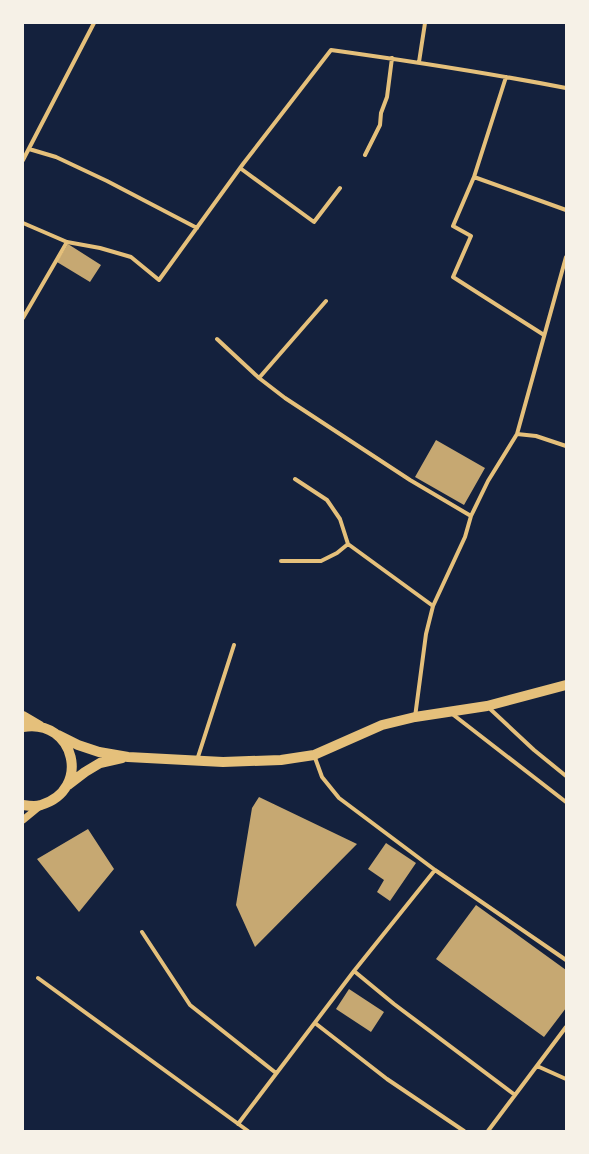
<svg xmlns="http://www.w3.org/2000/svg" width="589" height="1154" viewBox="0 0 589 1154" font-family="'IBM Plex Serif',serif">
  <rect width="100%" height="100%" fill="#14213d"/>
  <path fill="#c6a872" d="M 68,244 L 101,265 L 90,282 L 57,262 Z
    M 436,440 L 485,468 L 464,505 L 415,477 Z
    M 259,797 L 357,844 L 255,947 L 236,905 L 252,808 Z
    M 88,829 L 114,869 L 79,912 L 37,859 Z
    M 386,843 L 416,863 L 390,901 L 377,892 L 384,880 L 368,869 Z
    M 476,905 L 566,970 L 566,1008 L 544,1037 L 436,959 Z
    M 349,989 L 384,1012 L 371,1032 L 336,1009 Z"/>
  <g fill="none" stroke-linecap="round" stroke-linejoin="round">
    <path stroke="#e5c07b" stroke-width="4" d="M 419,62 L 425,23
      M 29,149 L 56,157 L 107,181 L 197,228
      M 365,155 L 380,125 L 381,113 L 387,97 L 392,58
      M 23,160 L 94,23
      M 240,168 L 314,222 L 340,188
      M 474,177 L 506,77
      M 23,223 L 67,242 L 23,318
      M 67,242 L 100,248 L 131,257 L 159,280 L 243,164 L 331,50 C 410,61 488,73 566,88
      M 544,335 L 453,277 L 471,236 L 453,226 L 474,177 L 566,210
      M 217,339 L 259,378 L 285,398 L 410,480 L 471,516
      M 259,378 L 326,301
      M 517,434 L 536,436 L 566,446
      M 295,479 L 327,500 L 340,519 L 348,544 L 433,606
      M 281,561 L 321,561 L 337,553 L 348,544
      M 488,707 L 534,750 L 566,776
      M 451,713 L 566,802
      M 415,717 L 426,634 L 433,606 L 465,537 L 471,516 L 488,481 L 517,434 L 566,257
      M 314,755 L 322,777 L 339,798 L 435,870 L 566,960
      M 197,760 L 234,645
      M 142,932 L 190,1005 L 276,1073
      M 354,971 L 394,1004 L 515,1095
      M 38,978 L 248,1131
      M 315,1023 L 387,1079 L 464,1131
      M 537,1066 L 566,1079
      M 238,1124 L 354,971 L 435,870
      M 488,1131 L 566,1027"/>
    <path stroke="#e5c07b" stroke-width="7" d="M 23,820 L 40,806"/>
    <path stroke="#e5c07b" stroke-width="10" d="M 23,716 L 40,726
      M 23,727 C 75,718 92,790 41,805 C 36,807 29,806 23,805
      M 58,735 L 78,745 L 99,752 L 128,757 L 223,762 L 281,760 L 314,755 L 382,725 L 415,717 L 487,706 L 566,685
      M 68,785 L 85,772 L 100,763 L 122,758"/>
  </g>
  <rect width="589" height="1154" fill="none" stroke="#f6f1e7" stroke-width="48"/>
</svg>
